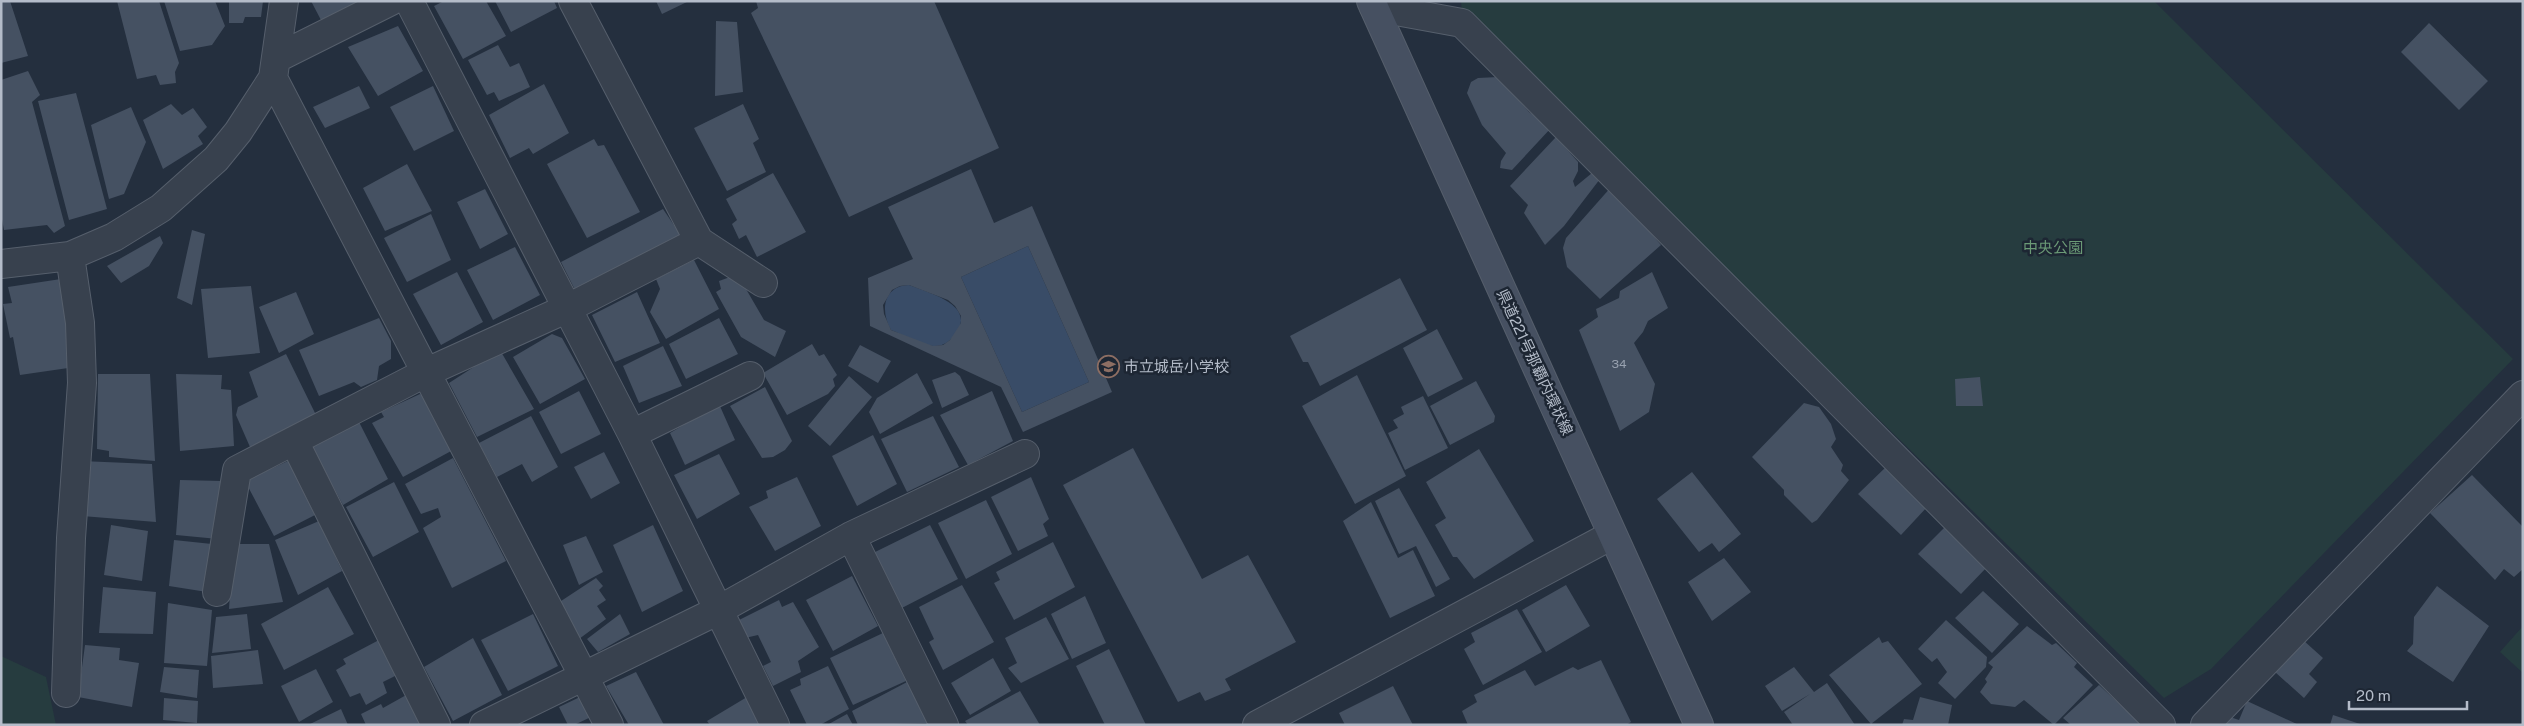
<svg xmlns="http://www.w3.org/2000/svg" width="2524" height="726" viewBox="0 0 2524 726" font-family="'Public Sans','Noto Sans JP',sans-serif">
  <rect width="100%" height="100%" fill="#242f3e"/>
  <path fill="#263c3f" d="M 1461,1 L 2154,1 L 2513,359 L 2211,669 L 2164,698 L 1462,12 Z
    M 2523,626 L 2523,673 L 2500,652 Z
    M 1,656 L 46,677 L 56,725 L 1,725 Z"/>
  <path fill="#394c67" d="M 1028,246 L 1089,382 L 1022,412 L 961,277 Z
    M 909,285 C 929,293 978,305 955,335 C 950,341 944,346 935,346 C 922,347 904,335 891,330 C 880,311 883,286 909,285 Z"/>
  <path fill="#455162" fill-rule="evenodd" d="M 1,1 L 10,1 L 28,56 L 1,63 Z
    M 117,1 L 159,1 L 179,63 L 175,72 L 176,83 L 160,85 L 156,75 L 137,79 Z
    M 164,1 L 215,1 L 225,26 L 212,45 L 180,51 Z
    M 229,1 L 263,1 L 261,17 L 245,17 L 243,23 L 229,23 Z
    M 311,1 L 365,1 L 322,22 Z
    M 444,1 L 486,1 L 506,36 L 463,59 L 434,6 Z
    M 495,1 L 554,1 L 557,8 L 511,32 Z
    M 656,1 L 689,1 L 662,14 Z
    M 756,1 L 934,1 L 999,148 L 849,217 L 751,13 L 758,8 Z
    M 716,21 L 737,22 L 743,92 L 715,96 Z
    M 2429,23 L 2488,81 L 2459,110 L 2401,52 Z
    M 398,26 L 423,71 L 378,96 L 348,47 Z
    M 498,45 L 510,67 L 519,63 L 530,87 L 499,101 L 494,92 L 487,95 L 468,60 Z
    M 28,71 L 40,95 L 32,102 L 65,226 L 54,233 L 47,225 L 4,230 L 1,214 L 1,80 Z
    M 1498,77 L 1529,112 L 1551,128 L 1512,170 L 1500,168 L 1501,161 L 1506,153 L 1482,125 L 1467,93 L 1471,82 L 1478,78 Z
    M 544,84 L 569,133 L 533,154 L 529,148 L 510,158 L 489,115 Z
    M 359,86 L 370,108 L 325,128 L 313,107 Z
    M 433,86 L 454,131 L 414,151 L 390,107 Z
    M 76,93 L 107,209 L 69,220 L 38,101 Z
    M 171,104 L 182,115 L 193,108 L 207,127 L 198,136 L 203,144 L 163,169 L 143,120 Z
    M 743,104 L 759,139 L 753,143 L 766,172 L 727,191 L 694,128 Z
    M 131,107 L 146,142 L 124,194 L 109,199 L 91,125 Z
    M 1556,137 L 1578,162 L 1578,171 L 1573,181 L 1575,187 L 1592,173 L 1600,179 L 1564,226 L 1545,245 L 1524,213 L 1528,205 L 1510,186 Z
    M 594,139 L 598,146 L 604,145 L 640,212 L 587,238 L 547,164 Z
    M 407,164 L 432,211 L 385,231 L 363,188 Z
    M 971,169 L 994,223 L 1032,206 L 1112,392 L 1023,432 L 1001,387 L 870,326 L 868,278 L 913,259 L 888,207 ZM 1028,246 L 1089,382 L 1022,412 L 961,277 ZM 909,285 L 948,300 L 955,306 L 961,316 L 961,323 L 950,340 L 943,345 L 933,346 L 891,330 L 884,314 L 883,305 L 892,290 L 900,286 Z
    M 773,173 L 806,232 L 757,257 L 746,235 L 739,239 L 732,224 L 737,220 L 726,199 Z
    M 1612,186 L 1661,245 L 1600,299 L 1567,267 L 1563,248 L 1566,238 Z
    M 485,189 L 508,234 L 480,249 L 457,202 Z
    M 663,209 L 682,237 L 577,294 L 561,262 Z
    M 431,214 L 451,260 L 407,282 L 384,238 Z
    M 192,230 L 205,234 L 192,305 L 177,298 Z
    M 160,236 L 163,243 L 149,266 L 121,283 L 107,266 Z
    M 515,247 L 540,295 L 493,320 L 467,270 Z
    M 694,260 L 719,309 L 666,339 L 650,312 L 660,289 L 656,279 Z
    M 457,272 L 483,322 L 441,345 L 413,294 Z
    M 1652,272 L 1668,308 L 1648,321 L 1643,332 L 1634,343 L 1655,384 L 1649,412 L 1620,431 L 1579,330 L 1598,317 L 1596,309 L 1619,298 L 1620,291 Z
    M 730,277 L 746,289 L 764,320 L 786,331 L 775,357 L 741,337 L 716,292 L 721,289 L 719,281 Z
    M 1400,278 L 1427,330 L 1320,386 L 1308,362 L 1303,362 L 1290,336 Z
    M 61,279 L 75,367 L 20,375 L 13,337 L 10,338 L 3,304 L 12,303 L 8,287 Z
    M 251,286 L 260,353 L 208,358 L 201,289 Z
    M 296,292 L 314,334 L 279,353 L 259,307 Z
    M 637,292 L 660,343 L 615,362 L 592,315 Z
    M 379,318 L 391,341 L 391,359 L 379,366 L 377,380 L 361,387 L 354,382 L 319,396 L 299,350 Z
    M 719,318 L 738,354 L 686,379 L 669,344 Z
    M 1437,329 L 1463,379 L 1428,397 L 1403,348 Z
    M 552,334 L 562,338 L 585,379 L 540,404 L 513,357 Z
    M 812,344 L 819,356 L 824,354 L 837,375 L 833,379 L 835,386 L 828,394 L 787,415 L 763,373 Z
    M 860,345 L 891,361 L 878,383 L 848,366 Z
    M 663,346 L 682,386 L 639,403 L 623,366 Z
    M 500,350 L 534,409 L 477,437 L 449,383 Z
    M 286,354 L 316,415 L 250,447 L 236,415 L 238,407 L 258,397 L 249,372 Z
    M 955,372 L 960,376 L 969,395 L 942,408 L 932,380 Z
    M 917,373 L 933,403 L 880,434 L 869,412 L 877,398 Z
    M 98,374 L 150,374 L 155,461 L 109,457 L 109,451 L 97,449 Z
    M 176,374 L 222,375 L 221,389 L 231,390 L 234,446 L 180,451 Z
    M 1357,375 L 1406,476 L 1355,504 L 1302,406 Z
    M 849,376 L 872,397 L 830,446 L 808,426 Z
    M 1980,377 L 1983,406 L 1956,406 L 1955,379 Z
    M 1476,381 L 1495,416 L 1494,422 L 1450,445 L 1430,406 Z
    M 765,387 L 792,441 L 785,450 L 773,457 L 762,458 L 730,406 Z
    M 579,391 L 601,434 L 561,454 L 539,412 Z
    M 992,391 L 1013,441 L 968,465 L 940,415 Z
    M 420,394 L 425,397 L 453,450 L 403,477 L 372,423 L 384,417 L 381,412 Z
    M 1423,396 L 1448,448 L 1405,470 L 1388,433 L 1398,428 L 1393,420 L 1404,414 L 1401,407 Z
    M 1804,403 L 1819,407 L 1831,424 L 1836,439 L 1831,447 L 1843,465 L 1841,471 L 1849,480 L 1817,520 L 1812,523 L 1784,495 L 1784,490 L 1752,457 Z
    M 719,404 L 735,440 L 685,465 L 670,433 Z
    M 531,416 L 558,467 L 532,482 L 522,464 L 497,477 L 479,443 Z
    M 933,416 L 959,467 L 907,492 L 881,439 Z
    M 359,422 L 388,479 L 343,505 L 312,447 Z
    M 873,435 L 897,484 L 857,506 L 832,456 Z
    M 1133,448 L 1202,579 L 1248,555 L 1296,642 L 1225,679 L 1231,690 L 1205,701 L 1200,692 L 1178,702 L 1063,485 Z
    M 1479,449 L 1534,541 L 1474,579 L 1457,557 L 1453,557 L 1435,525 L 1446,518 L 1426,482 Z
    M 604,452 L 620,483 L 591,499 L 574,467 Z
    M 719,454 L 740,494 L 697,519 L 674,475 Z
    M 453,458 L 506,561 L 452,588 L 423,528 L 441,517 L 438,508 L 421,514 L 405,484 Z
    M 290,460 L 315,515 L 274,536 L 245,481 Z
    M 81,461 L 152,464 L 156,522 L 82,516 Z
    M 1887,466 L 1928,506 L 1901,535 L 1858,494 Z
    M 1692,472 L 1741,534 L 1719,552 L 1712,543 L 1699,552 L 1657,499 Z
    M 2472,475 L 2523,527 L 2523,569 L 2514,577 L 2504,569 L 2495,580 L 2430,513 Z
    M 797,477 L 821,526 L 775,551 L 749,507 L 768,498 L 766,491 Z
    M 1031,477 L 1049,519 L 1043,524 L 1048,536 L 1018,551 L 991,497 Z
    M 180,480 L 222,481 L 218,539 L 176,535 Z
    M 394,482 L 419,532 L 373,557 L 346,507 Z
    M 1399,488 L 1450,579 L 1436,587 L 1416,546 L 1399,554 L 1375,501 Z
    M 986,500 L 1012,554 L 966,579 L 938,523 Z
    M 1371,502 L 1398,558 L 1413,550 L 1435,596 L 1390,618 L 1343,521 Z
    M 319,521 L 342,571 L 298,595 L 275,540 Z
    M 111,525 L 148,531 L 142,581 L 104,575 Z
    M 653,525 L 683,591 L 642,612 L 613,545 Z
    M 930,525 L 958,579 L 898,610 L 871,554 Z
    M 1947,525 L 1988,566 L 1961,594 L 1918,554 Z
    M 586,536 L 603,572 L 579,585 L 563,545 Z
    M 174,540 L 212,544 L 207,592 L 169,586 Z
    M 1053,542 L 1075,587 L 1014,620 L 994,583 L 1000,580 L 996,572 Z
    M 233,544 L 269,544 L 283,602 L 229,609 Z
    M 1724,558 L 1751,592 L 1712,621 L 1688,582 Z
    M 852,576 L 878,626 L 833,651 L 806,600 Z
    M 596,578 L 603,586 L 599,590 L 606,600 L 597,606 L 606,619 L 579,639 L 558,603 Z
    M 962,585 L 994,642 L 943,670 L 929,642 L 934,639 L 919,607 Z
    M 1566,585 L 1590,626 L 1546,652 L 1522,610 Z
    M 2437,586 L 2489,626 L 2453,682 L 2407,651 L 2413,644 L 2414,617 Z
    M 103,587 L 156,592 L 153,634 L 99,633 Z
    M 328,587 L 354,634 L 284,670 L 261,624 Z
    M 1983,591 L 2019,624 L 1992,653 L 1955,618 Z
    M 1085,596 L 1106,643 L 1072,659 L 1051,614 Z
    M 779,600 L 782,607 L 793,602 L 819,647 L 798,661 L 801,672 L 773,686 L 763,666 L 771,662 L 758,635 L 745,638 L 737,621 Z
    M 168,603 L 212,610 L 207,666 L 164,663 Z
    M 1517,609 L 1542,652 L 1483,685 L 1464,649 L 1475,642 L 1471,633 Z
    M 247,614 L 251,649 L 212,653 L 216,617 Z
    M 533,614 L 558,666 L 508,691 L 481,640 Z
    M 620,614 L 630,634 L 598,652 L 587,639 Z
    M 1046,617 L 1069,659 L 1021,683 L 1008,668 L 1017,663 L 1005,638 Z
    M 1946,620 L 1987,657 L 1986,667 L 1955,699 L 1938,683 L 1947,672 L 1937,658 L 1932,662 L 1918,649 Z
    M 2027,626 L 2052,645 L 2056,643 L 2077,663 L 2074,667 L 2093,685 L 2054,725 L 2024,700 L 2015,707 L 1991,704 L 1980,692 L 1987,682 L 1985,679 L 1993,667 L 1988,663 Z
    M 883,633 L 906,681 L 853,705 L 830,658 Z
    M 1879,637 L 1882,643 L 1888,641 L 1922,684 L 1871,724 L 1829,675 Z
    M 473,638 L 502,695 L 453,721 L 424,667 Z
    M 379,640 L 399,674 L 383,682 L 387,693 L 366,705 L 360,693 L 350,697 L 336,670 L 346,664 L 343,659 Z
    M 2303,640 L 2323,658 L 2309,674 L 2317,682 L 2304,698 L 2275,672 Z
    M 85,645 L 120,648 L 119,660 L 139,663 L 132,707 L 78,697 Z
    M 1109,649 L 1146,725 L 1105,725 L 1076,666 Z
    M 258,650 L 263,684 L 213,688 L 211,656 Z
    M 993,658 L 1011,691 L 970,715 L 951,683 Z
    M 1601,660 L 1631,722 L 1626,725 L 1468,725 L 1462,711 L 1477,702 L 1474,695 L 1525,670 L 1535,686 L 1573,667 L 1578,670 Z
    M 828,666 L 849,709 L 820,725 L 807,725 L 790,690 L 801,685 L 800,679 Z
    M 164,667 L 199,670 L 197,698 L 160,692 Z
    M 1794,667 L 1814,692 L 1827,683 L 1855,725 L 1793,725 L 1784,712 L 1810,694 L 1782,711 L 1765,686 Z
    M 316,669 L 333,702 L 299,722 L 281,686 Z
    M 636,672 L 664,725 L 629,725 L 606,686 Z
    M 909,681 L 929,723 L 858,725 L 852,711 Z
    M 2099,685 L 2142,725 L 2071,725 L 2063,718 Z
    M 1393,686 L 1413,725 L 1345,725 L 1339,713 Z
    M 1020,691 L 1040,725 L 968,725 L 965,721 Z
    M 408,694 L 426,725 L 366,725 L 361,714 L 381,704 L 383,708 Z
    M 580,697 L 591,717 L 574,725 L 568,725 L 559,707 Z
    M 747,697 L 762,725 L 710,725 L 707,721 Z
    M 1920,697 L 1952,705 L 1948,725 L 1902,725 L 1904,719 L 1913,720 Z
    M 164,698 L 198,701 L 197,723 L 163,720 Z
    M 2247,701 L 2299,725 L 2225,725 L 2226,719 L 2230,717 L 2239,720 Z
    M 341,709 L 348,725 L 308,725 Z
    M 847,714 L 853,725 L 827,725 Z
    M 2333,715 L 2360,724 L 2360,725 L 2330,725 Z"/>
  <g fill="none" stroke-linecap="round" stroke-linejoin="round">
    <defs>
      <path id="street" d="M 409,1 L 632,434 L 775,725
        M 573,1 L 699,241
        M 1374,7 L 1462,23 L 2161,725
        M 277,58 L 391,1
        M 273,78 L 609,725
        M 1,264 L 70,256 L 114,237 L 161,208 L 216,159 L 238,132 L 273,78 L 284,1
        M 632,434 L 750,376
        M 294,441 L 436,725
        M 851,536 L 944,725
        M 217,592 L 237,470 L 427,372 L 568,308 L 699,241 L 763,283
        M 66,693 L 71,538 L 82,383 L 80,323 L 70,256
        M 484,725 L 717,611 L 851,536 L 1025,454
        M 1257,725 L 1612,535
        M 2205,725 L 2523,395"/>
      <path id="secondary" d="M 1371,1 L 1699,725"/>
    </defs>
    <use href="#street" stroke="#565f6c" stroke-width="30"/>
    <use href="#secondary" stroke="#565f6c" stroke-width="30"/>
    <use href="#street" stroke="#38414e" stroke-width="28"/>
    <use href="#secondary" stroke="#465061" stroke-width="28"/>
  </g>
  <defs>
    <symbol id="school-ring" viewBox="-11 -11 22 22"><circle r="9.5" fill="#1d2633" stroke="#8d6e63" stroke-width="1.5"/><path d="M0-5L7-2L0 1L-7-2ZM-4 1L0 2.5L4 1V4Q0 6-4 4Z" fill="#8d6e63"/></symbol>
  </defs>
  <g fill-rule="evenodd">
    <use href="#school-ring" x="1096" y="354" width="25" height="25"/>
  </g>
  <g text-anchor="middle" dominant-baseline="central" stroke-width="5" stroke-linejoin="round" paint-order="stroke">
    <g font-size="12" fill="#98a1af">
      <text x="1619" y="364">34</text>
    </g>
    <g font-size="15" fill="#6b9a76" stroke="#1d2633">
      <text x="2053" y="247">中央公園</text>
    </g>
    <g font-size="15" fill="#b4bcc9" stroke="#1d2633">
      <text transform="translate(1535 362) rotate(65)">県道221号那覇内環状線</text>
    </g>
    <g font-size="15" fill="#b4bcc9" stroke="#1d2633" text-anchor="start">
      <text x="1124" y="366">市立城岳小学校</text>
    </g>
  </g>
  <rect width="2524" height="726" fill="none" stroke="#b4bcc9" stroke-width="5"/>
  <path d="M2349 701v8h118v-8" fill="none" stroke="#b4bcc9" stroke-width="2.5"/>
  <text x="2356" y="701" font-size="15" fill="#b4bcc9" stroke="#1d2633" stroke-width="4" paint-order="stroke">20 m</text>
</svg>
